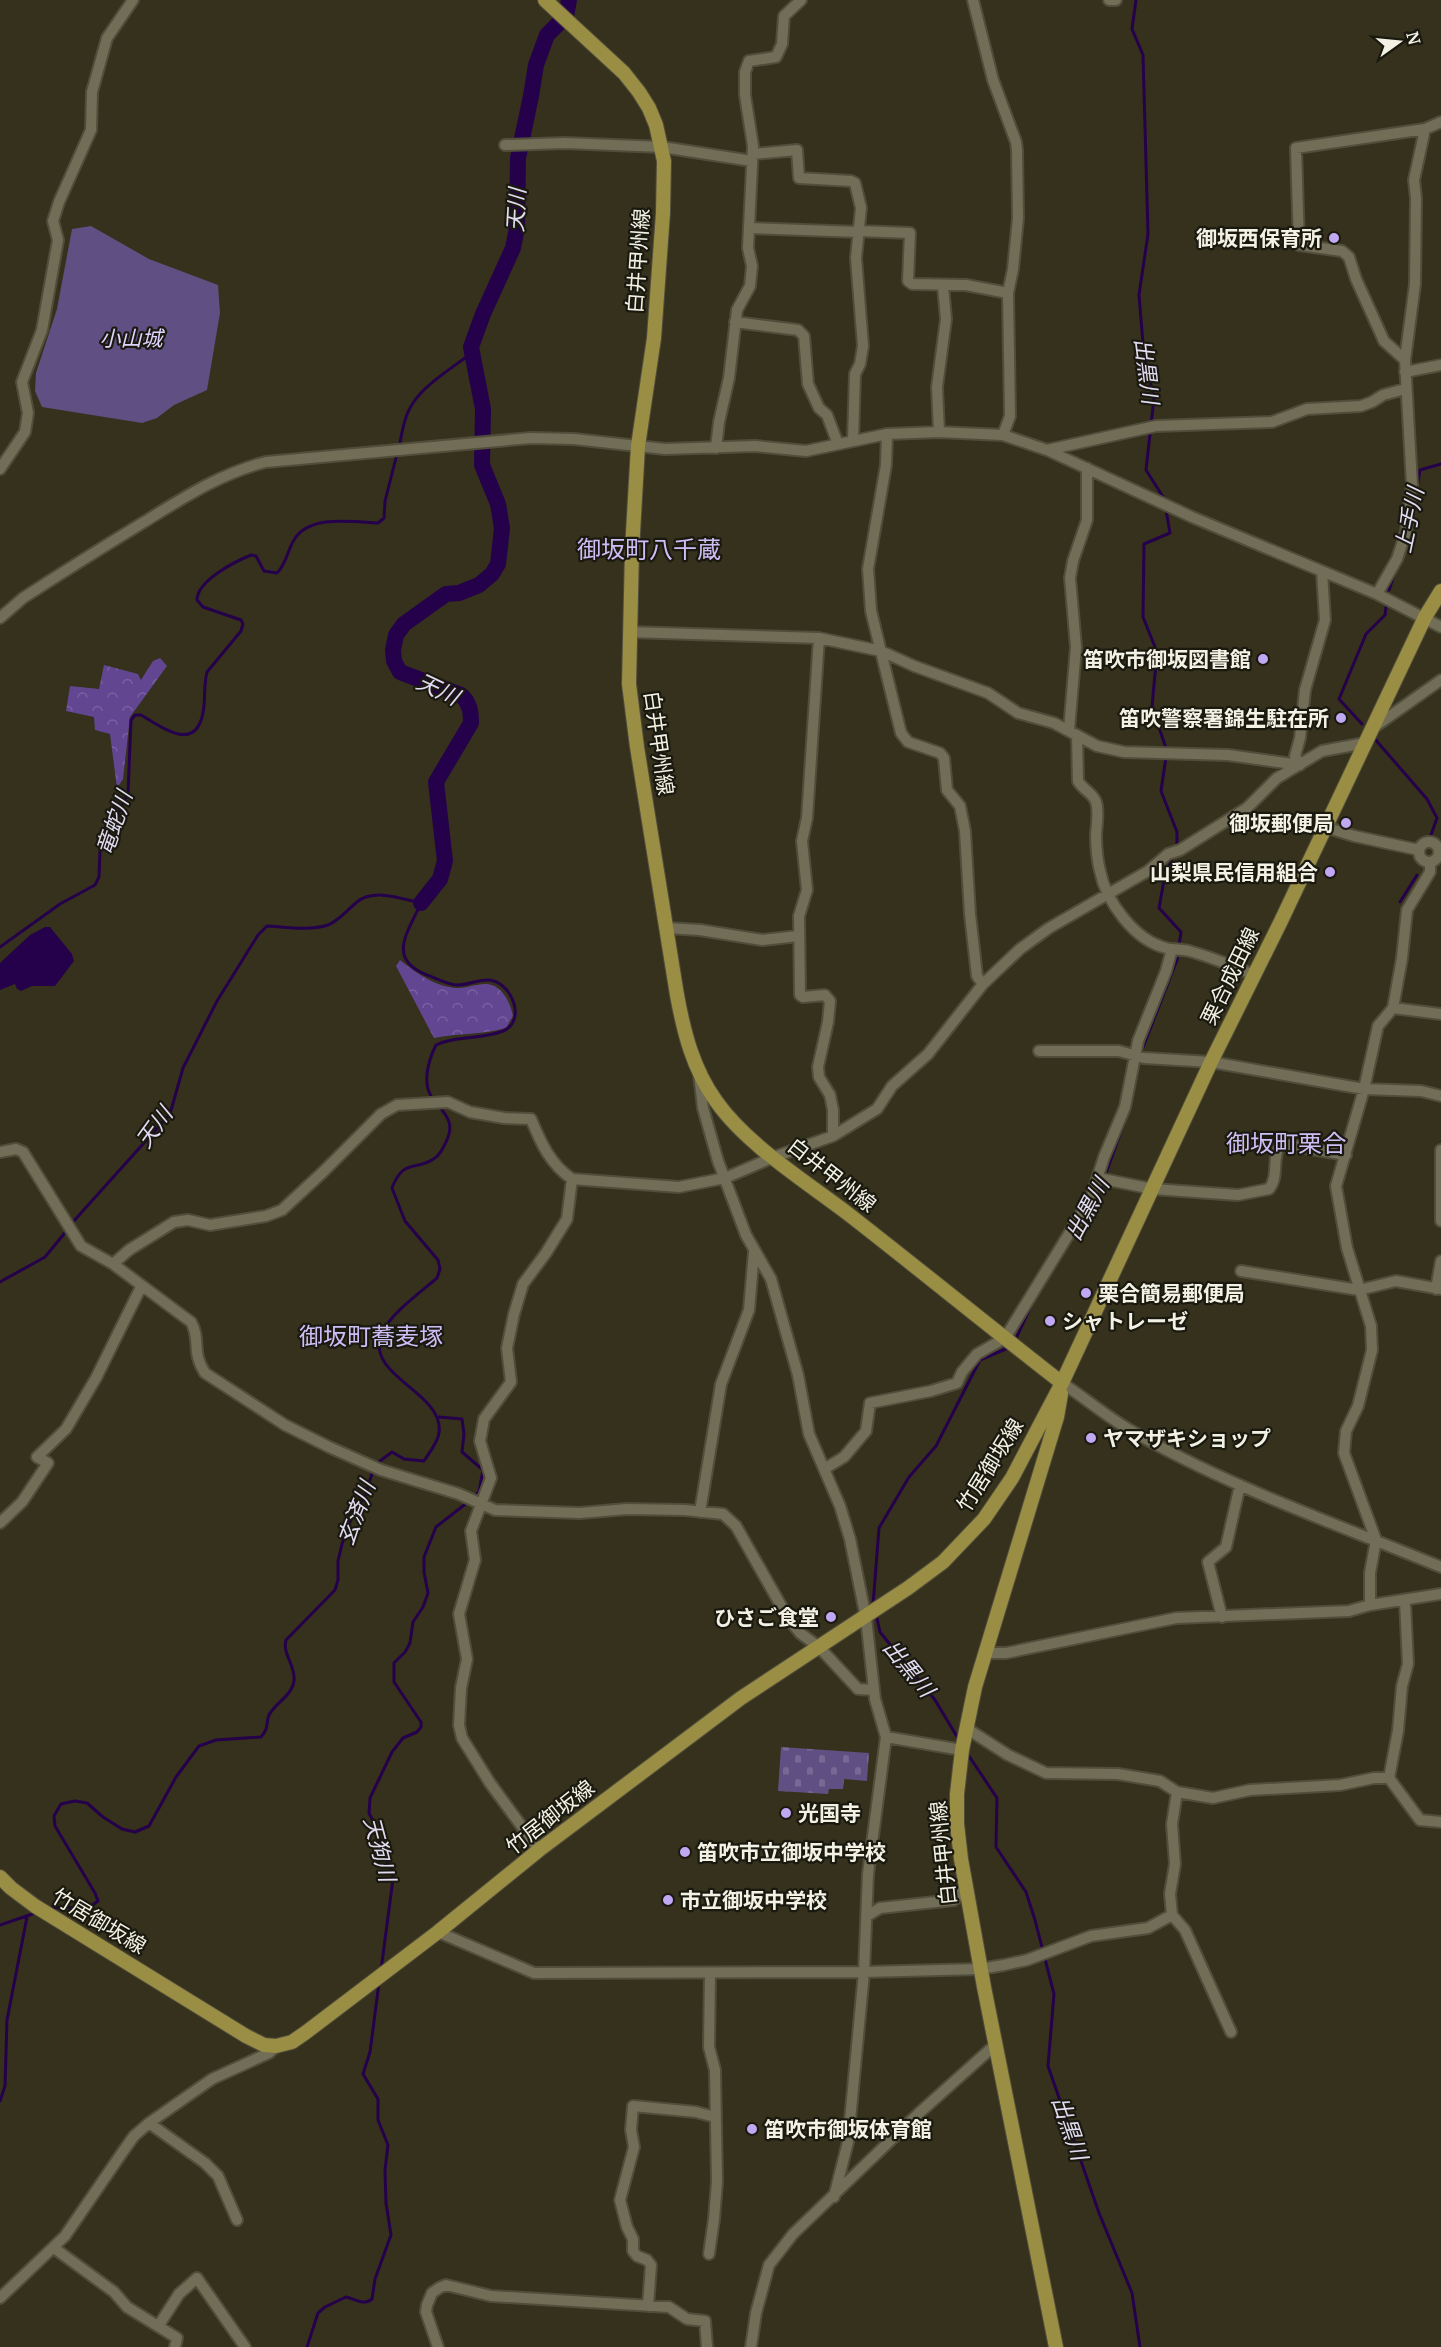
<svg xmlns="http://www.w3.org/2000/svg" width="1441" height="2347" viewBox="0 0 1441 2347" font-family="Merriweather,'Noto Sans JP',serif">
  <defs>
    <pattern id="forest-crowns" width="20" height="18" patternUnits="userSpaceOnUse" patternTransform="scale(1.5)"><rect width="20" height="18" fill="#624692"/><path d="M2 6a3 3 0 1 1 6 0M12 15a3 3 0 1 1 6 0" fill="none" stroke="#7961a1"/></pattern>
    <pattern id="cemetery-stones" width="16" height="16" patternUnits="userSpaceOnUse" patternTransform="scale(1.5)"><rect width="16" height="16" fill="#604f82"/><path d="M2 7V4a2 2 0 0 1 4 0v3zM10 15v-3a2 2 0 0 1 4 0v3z" fill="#776994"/></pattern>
  </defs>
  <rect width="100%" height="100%" fill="#35311c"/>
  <path fill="url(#forest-crowns)" d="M 160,658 L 167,666 L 130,717 L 123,779 L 117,788 L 110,734 L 95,730 L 94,717 L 66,711 L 70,686 L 99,689 L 104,665 L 138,674 L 141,680 L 153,661 Z
    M 400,960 C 416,973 436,987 457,988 C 467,988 476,984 485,984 C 502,984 510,1002 513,1016 L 506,1028 C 482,1035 458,1033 434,1038 L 396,966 Z"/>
  <path fill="url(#cemetery-stones)" d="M 781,1747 L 869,1753 L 867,1781 L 844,1779 L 843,1789 L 829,1789 L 828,1794 L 778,1791 Z"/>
  <path fill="#604f82" d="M 91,226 L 149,259 L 218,285 L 220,313 L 207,390 L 174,405 L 157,418 L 142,423 L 42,407 L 35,391 L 36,373 L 57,309 L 72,229 Z"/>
  <path fill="#26014b" d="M 45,927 L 50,927 L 72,954 L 74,961 L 55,986 L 32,986 L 21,991 L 17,989 L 15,984 L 0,990 L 0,963 L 30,935 Z"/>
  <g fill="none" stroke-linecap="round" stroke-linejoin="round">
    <path stroke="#26014b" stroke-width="3" d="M 1136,0 L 1132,29 L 1143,55 L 1148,234 L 1139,295 L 1144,356 L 1154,398 L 1146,470 L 1165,500
      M 399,448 C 402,433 404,416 413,403 C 425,384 455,366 473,352
      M 1166,510 L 1170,533 L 1144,544 L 1143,617 L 1155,647 L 1156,663 L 1152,707 L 1167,751
      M 1413,512 L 1420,470 L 1441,464
      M 1389,590 L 1395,572
      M 1362,724 L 1339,699 L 1366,634 L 1385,615 L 1386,607
      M 1374,738 L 1427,799 L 1437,818 L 1431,835
      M 1166,757 L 1161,791 L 1177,832 L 1177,849
      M 1400,902 L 1417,875
      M 0,947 L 60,904 L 95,885 L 99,877 L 100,851 L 128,793 L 131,720 L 135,715 L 141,715 C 165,729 199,755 204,706 C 205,694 204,684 207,672 L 241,631 L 243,624 L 241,620 L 203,607 L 197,600 C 197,581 234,562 251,555 L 256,556 L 264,571 L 277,573 C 287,563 287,551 294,540 C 309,514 354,522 378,523 L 384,518 L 385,501 L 397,454
      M 1140,1055 L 1177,960 L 1181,932 L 1159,908 L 1165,875 L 1174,855
      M 1105,1176 L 1125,1120
      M 1083,1221 L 1097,1198 L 1103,1182
      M 72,1223 L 170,1114 L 183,1068 L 217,1001 L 258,935 L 267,926 C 286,927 309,931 328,925 C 340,920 347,910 357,902 C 374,888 402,899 421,903 C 408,932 386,959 427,975 C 436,978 448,985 458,985 C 468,985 479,979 489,980 C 512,982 527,1021 503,1031 C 481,1040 457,1035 436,1045 C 428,1061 421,1086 434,1100
      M 0,1282 L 45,1257 L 68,1229
      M 1015,1341 L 1031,1306
      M 439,1417 L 462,1419 L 464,1434 L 462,1452 L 483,1470 L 479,1492 L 473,1497
      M 376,1464 L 392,1452 L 404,1459 L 424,1461 C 429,1453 438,1442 439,1433 C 445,1392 363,1376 382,1333 C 390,1314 422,1291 437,1278 L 440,1269 L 438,1260 L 405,1221 L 392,1188 C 404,1157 416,1172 435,1158 C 440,1155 443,1148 446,1142 C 454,1126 449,1118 438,1105
      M 873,1605 L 879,1528 L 909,1477 L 936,1446 L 980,1360 L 1008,1348
      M 876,1614 L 880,1632 L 935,1700 L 959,1740
      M 967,1753 L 997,1798 L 996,1847 L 1026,1892 L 1035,1920 L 1054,1994 L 1048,2066 L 1099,2213 L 1132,2293 L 1140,2347
      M 47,1908 L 90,1907 L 98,1901 L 95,1893 L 55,1826 L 54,1816 L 61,1804 L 75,1801 L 87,1803 L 103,1817 L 122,1829 L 135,1832 L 149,1826 L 176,1777 L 199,1746 L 216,1740 L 261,1737 C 270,1726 265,1725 269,1715 C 275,1703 292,1696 294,1681 C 296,1666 282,1654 286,1640 L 335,1590 L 338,1580 L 338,1561 L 342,1544 L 355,1509 L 365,1497 L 373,1470
      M 0,1925 L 38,1912
      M 381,1970 L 393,1879 L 392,1870 L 381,1852 L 378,1831 L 369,1813 L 370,1798 L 392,1752 L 403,1738 L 417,1732 L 421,1727 L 421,1722 L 394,1682 L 394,1663 L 405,1652 L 410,1643 L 413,1622 L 423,1607 L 428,1593 L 424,1572 L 424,1557 L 436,1527 L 468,1502
      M 0,2101 L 5,2086 L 7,2020 L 27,1917
      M 307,2347 L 318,2313 L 325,2307 L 346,2297 C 355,2299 364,2306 372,2299 L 375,2279 L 391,2235 L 386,2203 L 385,2170 L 388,2145 L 378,2120 L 378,2099 L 363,2074 L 370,2052 L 379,1983"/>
    <path stroke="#26014b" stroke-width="16" d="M 421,903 L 440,879 L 445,861 L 436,782 L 471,723 C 471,712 470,703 461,695 L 400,672 L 394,661 L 393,650 L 396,635 L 404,624 L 446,594 L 459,593 L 479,585 L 492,574 L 498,564 L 502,528 L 498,504 L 482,465 L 483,409 L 471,347 L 483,314 L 513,248 L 517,228 L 518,158 L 531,96 L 536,65 L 547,35 L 566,16 L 569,0"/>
    <defs>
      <path id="minor" d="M 973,0 L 993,80 L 1016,142 L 1017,150 L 1018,218 L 1013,269 L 1008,293 L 1010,416 L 1003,435
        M 1109,0 L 1116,0
        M 505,145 L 565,143 L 662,147 L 752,161
        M 753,154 L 797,150 L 799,178 L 851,181 L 855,183 L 861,208 L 856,258 L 863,346 L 860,364 L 855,374 L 853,440
        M 749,228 L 859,232
        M 859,231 L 910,233 L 908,281 L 912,284 L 966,285 L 1008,293
        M 735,322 L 798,330 L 804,336 L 808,384 L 819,408 L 827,415 L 838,444
        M 1405,360 L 1384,341 L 1356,279 L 1349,257 L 1342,251 L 1299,245 L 1296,148 L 1425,129
        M 1405,372 L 1441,365
        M 939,432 L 937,387 L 946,319 L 943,286
        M 887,434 L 886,465 L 868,569 L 871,611 L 901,733 L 908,742 L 940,753 L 944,758 L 947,790 L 960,806 L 965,831 L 970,914 L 977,976 L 983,984
        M 716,448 L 719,422 L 729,378 L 737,310 L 750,286 L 752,266 L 748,248 L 753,146 L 745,95 L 745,72 L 749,61 L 776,57 L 782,44 L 784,16 L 801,0
        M 1047,450 L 1156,426 L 1272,422 L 1307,409 L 1361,406 L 1372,402 L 1383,395 L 1405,389
        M 0,469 L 25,432 L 28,413 L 22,382 L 42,330 L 58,240 L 53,221 L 59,202 L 91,130 L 92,92 L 107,38 L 133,0
        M 1377,594 L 1397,559 L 1406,532 L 1412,485 L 1405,360 L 1415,284 L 1416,198 L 1414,180 L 1425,129 L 1441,122
        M 0,618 L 23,598 C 63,572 103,547 144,522 C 183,498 221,473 266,462 L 531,438 L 574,439 L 665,449 L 755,446 L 806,451 L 887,434 L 939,432 L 1003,435 L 1047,450 L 1192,517 L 1377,594 L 1441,627
        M 630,632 L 819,638 L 881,651 L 914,666 L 988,693 L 1018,713 L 1054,723 L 1097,746 L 1124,752 L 1228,755 L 1300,765
        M 819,638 L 807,818 L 802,841 L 807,890 L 799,916 L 800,995 L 803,997 L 825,995 L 830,1001 L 828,1022 L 818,1067 L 819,1077 L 830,1095 L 833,1110 L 833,1136
        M 1373,728 L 1441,680
        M 1069,730 L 1076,647 L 1070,578 L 1073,561 L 1087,520 L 1087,468
        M 1077,735 L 1078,781 C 1083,790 1093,793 1096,802 C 1099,811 1097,824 1096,834 C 1096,846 1097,859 1100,871 C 1106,901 1134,940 1166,948 C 1173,950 1181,949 1189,951 C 1211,957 1233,966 1254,975
        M 1300,765 L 1295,756 L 1300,738 L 1305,690 L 1325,620 L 1322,572
        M 1325,827 L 1354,836 L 1419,850
        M1419 852a10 10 0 1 1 20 0a10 10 0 1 1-20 0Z
        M 667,928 L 700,930 L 762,940 L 798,936
        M 1393,1008 L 1441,1014
        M 1039,1051 L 1119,1051 L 1144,1058 L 1211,1062 L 1364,1089 L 1421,1091 L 1441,1096
        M 699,1074 L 703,1108 L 718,1161 L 746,1235 L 771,1279 L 798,1375 L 809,1434 L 840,1506 L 850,1539 L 866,1618 L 875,1699 L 886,1737 L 868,1874 L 864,1972 L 848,2142 L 834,2197
        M 1441,1150 L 1441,1221
        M 0,1152 L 16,1149 L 23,1152 L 81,1246 L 113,1264 L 191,1322 C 201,1339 191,1352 205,1373 L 285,1425 L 329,1447 L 381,1470 L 459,1494 L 495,1510 L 580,1513 L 627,1509 L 685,1510 L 723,1514 L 736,1526 L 788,1618 L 800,1633 L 819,1647 L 858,1689 L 874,1690
        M 1098,1178 L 1153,1189 L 1238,1195 L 1269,1189 C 1279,1177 1272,1160 1279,1146 L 1289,1145 L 1346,1155
        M 113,1264 L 129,1250 L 174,1222 L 188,1220 L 210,1225 L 266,1216 L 282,1210 L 324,1171 L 381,1114 L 397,1105 L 448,1102 L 470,1112 L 504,1118 L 531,1119 C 541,1143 550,1164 572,1179 L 679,1187 L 725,1178 L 774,1157 L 833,1136 L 877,1109 L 892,1086 L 928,1054 L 983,984 L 1020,949 L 1049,928 L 1148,871 L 1168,854 L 1180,850 L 1247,808 L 1277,778 L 1322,751 L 1365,743
        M 1241,1271 L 1359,1290 L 1396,1281 L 1441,1289
        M 1436,1289 L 1441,1261
        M 1062,1383 C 1085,1398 1106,1416 1130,1430 C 1228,1487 1337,1524 1441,1567
        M 824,1469 L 844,1457 L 866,1431 L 870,1403 L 931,1391 L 957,1383 L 962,1372 L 977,1354 L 1005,1338 L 1091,1198 L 1104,1157 L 1125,1107 L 1138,1041 L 1166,971 L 1172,949
        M 700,1512 L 721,1384 L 749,1310 L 754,1252
        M 0,1523 L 22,1502 L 48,1463 L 37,1457 L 66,1429 L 96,1378 L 141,1287
        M 1405,1601 L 1408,1664 L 1402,1686 L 1398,1731 L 1389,1778 L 1420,1820 L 1441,1822
        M 1370,1605 L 1370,1573 L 1376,1540 L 1344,1453 L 1346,1431 L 1358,1406 L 1372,1350 L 1371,1326 L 1347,1248 L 1336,1186 L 1364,1089 L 1378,1026 L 1393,1008 L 1402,958 L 1407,910 L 1430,872 L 1430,862
        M 1222,1617 L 1208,1562 L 1226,1547 L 1240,1485
        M 986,1653 L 1006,1653 L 1176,1618 L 1349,1611 L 1370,1605 L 1441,1594
        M 966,1728 L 1008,1755 L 1046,1773 L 1118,1774 L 1160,1781 L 1177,1792 L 1213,1798 L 1250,1790 L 1340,1785 L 1374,1778 L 1389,1778
        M 886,1737 L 962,1750
        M 1177,1792 L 1172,1824 L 1175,1864 L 1170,1894 L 1172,1915 L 1185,1930 L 1231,2032
        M 539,1850 L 490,1783 L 462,1738 L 459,1725 L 461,1688 L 467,1659 L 459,1614 L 475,1560 L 471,1531 L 491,1478 L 480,1441 L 484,1419 L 511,1382 L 507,1348 L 514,1314 L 523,1284 L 546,1253 L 567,1219 L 572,1179
        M 867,1916 L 880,1908 L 954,1900 L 967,1887
        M 438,1932 L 534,1973 L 864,1972 L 980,1969 L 1004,1965 L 1027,1960 L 1091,1936 L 1148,1928 L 1172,1915
        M 149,2123 L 205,2163 L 218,2176 L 237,2220
        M 54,2248 L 114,2292 L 127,2307 L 177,2338 L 175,2347
        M 709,2254 L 714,2219 L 717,2182 L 715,2070 L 709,2047 L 710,1974
        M 0,2298 L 65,2236 L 124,2150 L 134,2136 L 149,2123 L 212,2079 L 269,2053 L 276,2046
        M 648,2306 L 651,2265 L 647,2260 L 637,2256 L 633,2251 L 633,2239 L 627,2227 L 620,2200 L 634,2147 L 631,2130 L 633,2106 L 696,2112 L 715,2117
        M 159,2325 L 179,2294 L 197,2278 L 245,2347
        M 438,2347 L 426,2312 L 427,2305 L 432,2293 L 439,2288 L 446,2285 L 491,2296 L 669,2307 L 687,2319 L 705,2321 L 707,2347
        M 751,2347 L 756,2313 L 769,2265 L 793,2234 L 918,2114 L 995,2045"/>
      <path id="major" d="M 545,0 L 624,73 L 639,92 L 649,108 L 656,125 L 664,161 L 663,213 L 654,338 L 638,446 L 632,550 L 629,684 L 637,747 L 677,995 C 684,1033 693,1069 716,1101 C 746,1144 805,1181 847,1213 C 919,1269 990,1327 1062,1383
        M 0,1877 L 11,1888 L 35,1906 L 246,2036 L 264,2045 L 276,2046 L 292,2042 L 305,2033 L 438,1932 L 539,1850 L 741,1698 L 908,1588 L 943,1562 L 984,1519 L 1012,1478 L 1062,1383 L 1211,1062 L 1281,921 L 1425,617 L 1441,591
        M 1056,2347 L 984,1987 L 961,1859 L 957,1824 L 957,1794 L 962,1750 L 975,1687 L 1057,1417 L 1061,1394"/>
    </defs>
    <use href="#minor" stroke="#504d3b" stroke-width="14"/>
    <use href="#major" stroke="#504d3b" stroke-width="16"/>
    <use href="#minor" stroke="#716d56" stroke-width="10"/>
    <use href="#major" stroke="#9a8d44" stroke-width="14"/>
  </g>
  <g fill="#c0a8f3" stroke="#1a1910" stroke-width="2">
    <circle cx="1334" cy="238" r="6"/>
    <circle cx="1263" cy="659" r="6"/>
    <circle cx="1341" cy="718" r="6"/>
    <circle cx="1346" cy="823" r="6"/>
    <circle cx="1330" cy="872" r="6"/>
    <circle cx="1086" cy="1293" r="6"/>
    <circle cx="1050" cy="1321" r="6"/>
    <circle cx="1091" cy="1438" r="6"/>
    <circle cx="831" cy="1617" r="6"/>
    <circle cx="786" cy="1813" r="6"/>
    <circle cx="685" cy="1852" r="6"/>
    <circle cx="668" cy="1900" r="6"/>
    <circle cx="752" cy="2129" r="6"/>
  </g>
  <g text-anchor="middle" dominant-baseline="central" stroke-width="4.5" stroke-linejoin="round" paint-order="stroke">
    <g font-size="21" font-weight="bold" fill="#f3f1e4" stroke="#1a1910" text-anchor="start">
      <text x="1322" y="238" text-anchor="end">御坂西保育所</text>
      <text x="1251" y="659" text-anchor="end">笛吹市御坂図書館</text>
      <text x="1329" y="718" text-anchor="end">笛吹警察署錦生駐在所</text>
      <text x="1334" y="823" text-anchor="end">御坂郵便局</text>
      <text x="1318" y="872" text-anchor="end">山梨県民信用組合</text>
      <text x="1098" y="1293">栗合簡易郵便局</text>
      <text x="1062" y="1321">シャトレーゼ</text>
      <text x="1103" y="1438">ヤマザキショップ</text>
      <text x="819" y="1617" text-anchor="end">ひさご食堂</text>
      <text x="798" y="1813">光国寺</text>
      <text x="697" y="1852">笛吹市立御坂中学校</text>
      <text x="680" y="1900">市立御坂中学校</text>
      <text x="764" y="2129">笛吹市御坂体育館</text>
    </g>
    <g font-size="21" fill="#f3f1e4" stroke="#1a1910">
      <text transform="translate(638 261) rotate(-86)">白井甲州線</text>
      <text transform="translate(659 743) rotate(82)">白井甲州線</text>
      <text transform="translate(1230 976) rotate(-64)">栗合成田線</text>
      <text transform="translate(832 1175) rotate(38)">白井甲州線</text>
      <text transform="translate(990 1465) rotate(-58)">竹居御坂線</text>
      <text transform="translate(550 1817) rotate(-38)">竹居御坂線</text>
      <text transform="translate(943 1853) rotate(-96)">白井甲州線</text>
      <text transform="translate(99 1921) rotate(31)">竹居御坂線</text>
    </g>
    <g font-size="21" font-style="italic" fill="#e0d3fe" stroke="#1a1910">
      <text x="131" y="338">小山城</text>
    </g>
    <g font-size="22" font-style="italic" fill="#e2dbf1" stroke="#1a1910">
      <text transform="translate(516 210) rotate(-87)">天川</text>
      <text transform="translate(1147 371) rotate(83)">出黒川</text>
      <text transform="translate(1409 520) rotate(-78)">上手川</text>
      <text transform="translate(438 689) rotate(25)">天川</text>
      <text transform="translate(114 823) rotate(-71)">竜蛇川</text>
      <text transform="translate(154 1127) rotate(-54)">天川</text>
      <text transform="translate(1087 1209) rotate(-62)">出黒川</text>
      <text transform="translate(356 1513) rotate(-69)">玄済川</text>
      <text transform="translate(909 1668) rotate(51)">出黒川</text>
      <text transform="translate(380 1849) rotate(75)">天狗川</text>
      <text transform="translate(1070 2128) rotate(71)">出黒川</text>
    </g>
    <g font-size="24" fill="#cfbef6" stroke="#1a1910">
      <text x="649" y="549">御坂町八千蔵</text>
      <text x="1286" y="1143">御坂町栗合</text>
      <text x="371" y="1336">御坂町蕎麦塚</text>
    </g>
  </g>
  <g transform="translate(1399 42) rotate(75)" stroke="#1a1910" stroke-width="4.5" paint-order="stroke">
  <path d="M0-4.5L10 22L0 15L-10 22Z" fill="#f3f1e4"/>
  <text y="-9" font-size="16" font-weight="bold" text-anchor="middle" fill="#f3f1e4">N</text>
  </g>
</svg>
